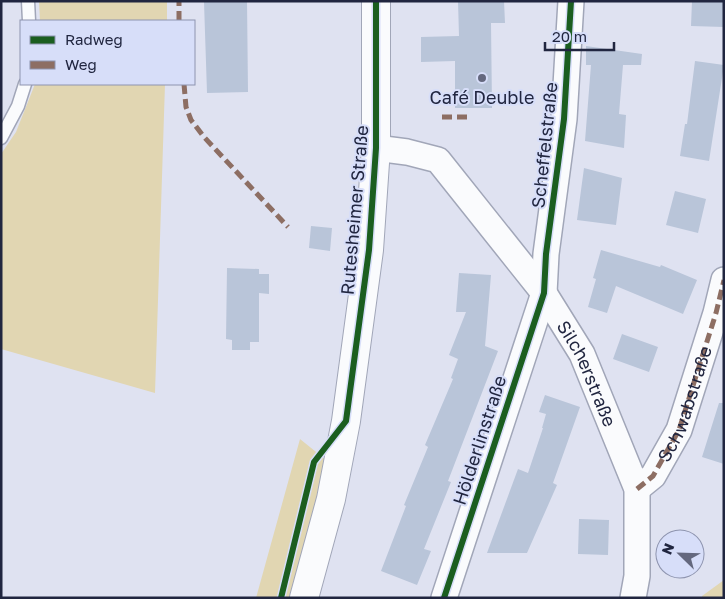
<svg xmlns="http://www.w3.org/2000/svg" width="725" height="599" viewBox="0 0 725 599" font-family="'Golos Text',sans-serif">
  <rect width="100%" height="100%" fill="#dfe2f1"/>
  <path fill="#e1d6b2" d="M 39,1 L 167,1 L 167,21 L 40,21 Z
    M 35,84 L 165,84 L 155,393 L 1,349 L 1,154 L 16,132 Z
    M 300,439 L 326,460 L 292,598 L 256,598 Z
    M 724,580 L 724,598 L 702,598 L 702,596 Z"/>
  <path fill="#b9c5d9" d="M 215,1 L 247,1 L 248,92 L 207,93 L 204,2 Z
    M 458,1 L 504,1 L 505,23 L 491,23 L 492,108 L 455,108 L 455,61 L 421,62 L 421,37 L 459,36 Z
    M 692,1 L 724,1 L 724,27 L 691,26 Z
    M 586,46 L 642,54 L 641,65 L 623,65 L 619,114 L 626,115 L 624,148 L 585,141 L 591,65 L 586,65 Z
    M 695,61 L 724,65 L 709,161 L 680,156 L 685,124 L 687,124 Z
    M 584,168 L 622,178 L 616,225 L 577,220 Z
    M 675,191 L 706,199 L 698,233 L 666,225 Z
    M 311,226 L 332,228 L 330,251 L 309,248 Z
    M 601,250 L 660,267 L 661,265 L 697,280 L 683,314 L 616,286 L 607,313 L 588,307 L 596,279 L 593,278 Z
    M 227,268 L 259,269 L 259,274 L 269,274 L 269,294 L 259,293 L 259,342 L 250,342 L 250,350 L 232,350 L 232,340 L 226,339 Z
    M 459,273 L 491,275 L 485,346 L 498,351 L 448,481 L 451,482 L 424,549 L 431,551 L 417,585 L 381,571 L 406,506 L 404,505 L 428,447 L 425,445 L 453,379 L 451,378 L 458,359 L 449,355 L 466,312 L 456,312 Z
    M 622,334 L 658,347 L 649,372 L 613,359 Z
    M 545,395 L 580,407 L 553,483 L 557,485 L 527,553 L 487,553 L 518,469 L 528,473 L 543,428 L 542,428 L 546,414 L 539,412 Z
    M 719,403 L 724,403 L 724,464 L 702,457 Z
    M 579,519 L 609,520 L 608,555 L 578,554 Z"/>
  <g fill="none" stroke-linecap="round" stroke-linejoin="round">
    <defs>
      <path id="lane" d="M 28,1 L 29,21
        M 1,138 L 18,106 L 25,84"/>
      <g id="street">
        <path id="s1" d="M 376,148 L 407,152 L 438,160 L 544,293 L 582,354 L 637,489 L 637,576 L 633,598"/>
        <path id="s2" d="M 637,489 L 653,476 L 679,430 L 716,313 L 724,280"/>
        <path d="M 444,598 L 544,293 L 546,254 L 564,119 L 571,1"/>
      </g>
      <path id="secondary" d="M 304,598 L 331,499 L 346,421 L 369,250 L 376,148 L 376,1"/>
    </defs>
    <use href="#lane" stroke="#a1a6b8" stroke-width="15"/>
    <use href="#street" stroke="#a1a6b8" stroke-width="28"/>
    <use href="#secondary" stroke="#a1a6b8" stroke-width="30"/>
    <use href="#lane" stroke="#fafbfd" stroke-width="12"/>
    <use href="#street" stroke="#fafbfd" stroke-width="25"/>
    <use href="#secondary" stroke="#fafbfd" stroke-width="28"/>
    <path stroke="#8d6e63" stroke-width="5" stroke-dasharray="10 5" stroke-linecap="butt" d="M 179,21 L 179,1
      M 184,84 L 186,107 L 191,120 L 204,137 L 288,227
      M 442,117 L 472,117
      M 637,489 L 653,476 L 679,430 L 716,313 L 724,280"/>
    <defs>
      <path id="cycleway" d="M 281,598 L 314,462 L 346,421 L 369,250 L 376,148 L 376,1
        M 444,598 L 544,293 L 546,254 L 564,119 L 571,1"/>
    </defs>
    <use href="#cycleway" stroke="#d7def9" stroke-width="9"/>
    <use href="#cycleway" stroke="#1b5e20" stroke-width="6"/>
  </g>
  <circle fill="#64687e" stroke="#d7def9" stroke-width="2" cx="482" cy="78" r="5"/>
  <g text-anchor="middle" dominant-baseline="central" stroke-width="4" stroke-linejoin="round" paint-order="stroke">
    <g font-size="18" fill="#212640" stroke="#d7def9">
      <text x="482" y="97">Café Deuble</text>
    </g>
    <g font-size="18" fill="#212640" stroke="#d7def9">
      <text transform="translate(544 145) rotate(-84)">Scheffelstraße</text>
      <text transform="translate(354 210) rotate(-85)">Rutesheimer Straße</text>
      <text stroke="none"><textPath href="#s1" startOffset="325">Silcherstraße</textPath></text>
      <text stroke="none"><textPath href="#s2" startOffset="100">Schwabstraße</textPath></text>
      <text transform="translate(479 440) rotate(-72)">Hölderlinstraße</text>
    </g>
  </g>
  <rect width="725" height="599" fill="none" stroke="#212640" stroke-width="5"/>
  <rect x="20" y="20" width="175" height="65" fill="#d7def9" stroke="#8e94af"/>
  <rect x="30" y="36" width="25" height="8" fill="#1b5e20" stroke="#8e94af"/>
  <text x="65" y="45" font-size="15" fill="#212640">Radweg</text>
  <rect x="30" y="61" width="25" height="8" fill="#8d6e63" stroke="#8e94af"/>
  <text x="65" y="70" font-size="15" fill="#212640">Weg</text>
  <g transform="translate(680 554) rotate(293)"><circle r="24" fill="#d7def9" stroke="#8e94af"/>
  <path d="M0-4L9 19L0 12L-9 19Z" fill="#64687e"/>
  <text y="-8" font-size="14" font-weight="bold" text-anchor="middle" fill="#212640">N</text>
  </g>
  <path d="M545 42v8h69v-8" fill="none" stroke="#212640" stroke-width="2.5"/>
  <text x="552" y="42" font-size="15" fill="#212640" stroke="#d7def9" stroke-width="4" paint-order="stroke">20 m</text>
</svg>
